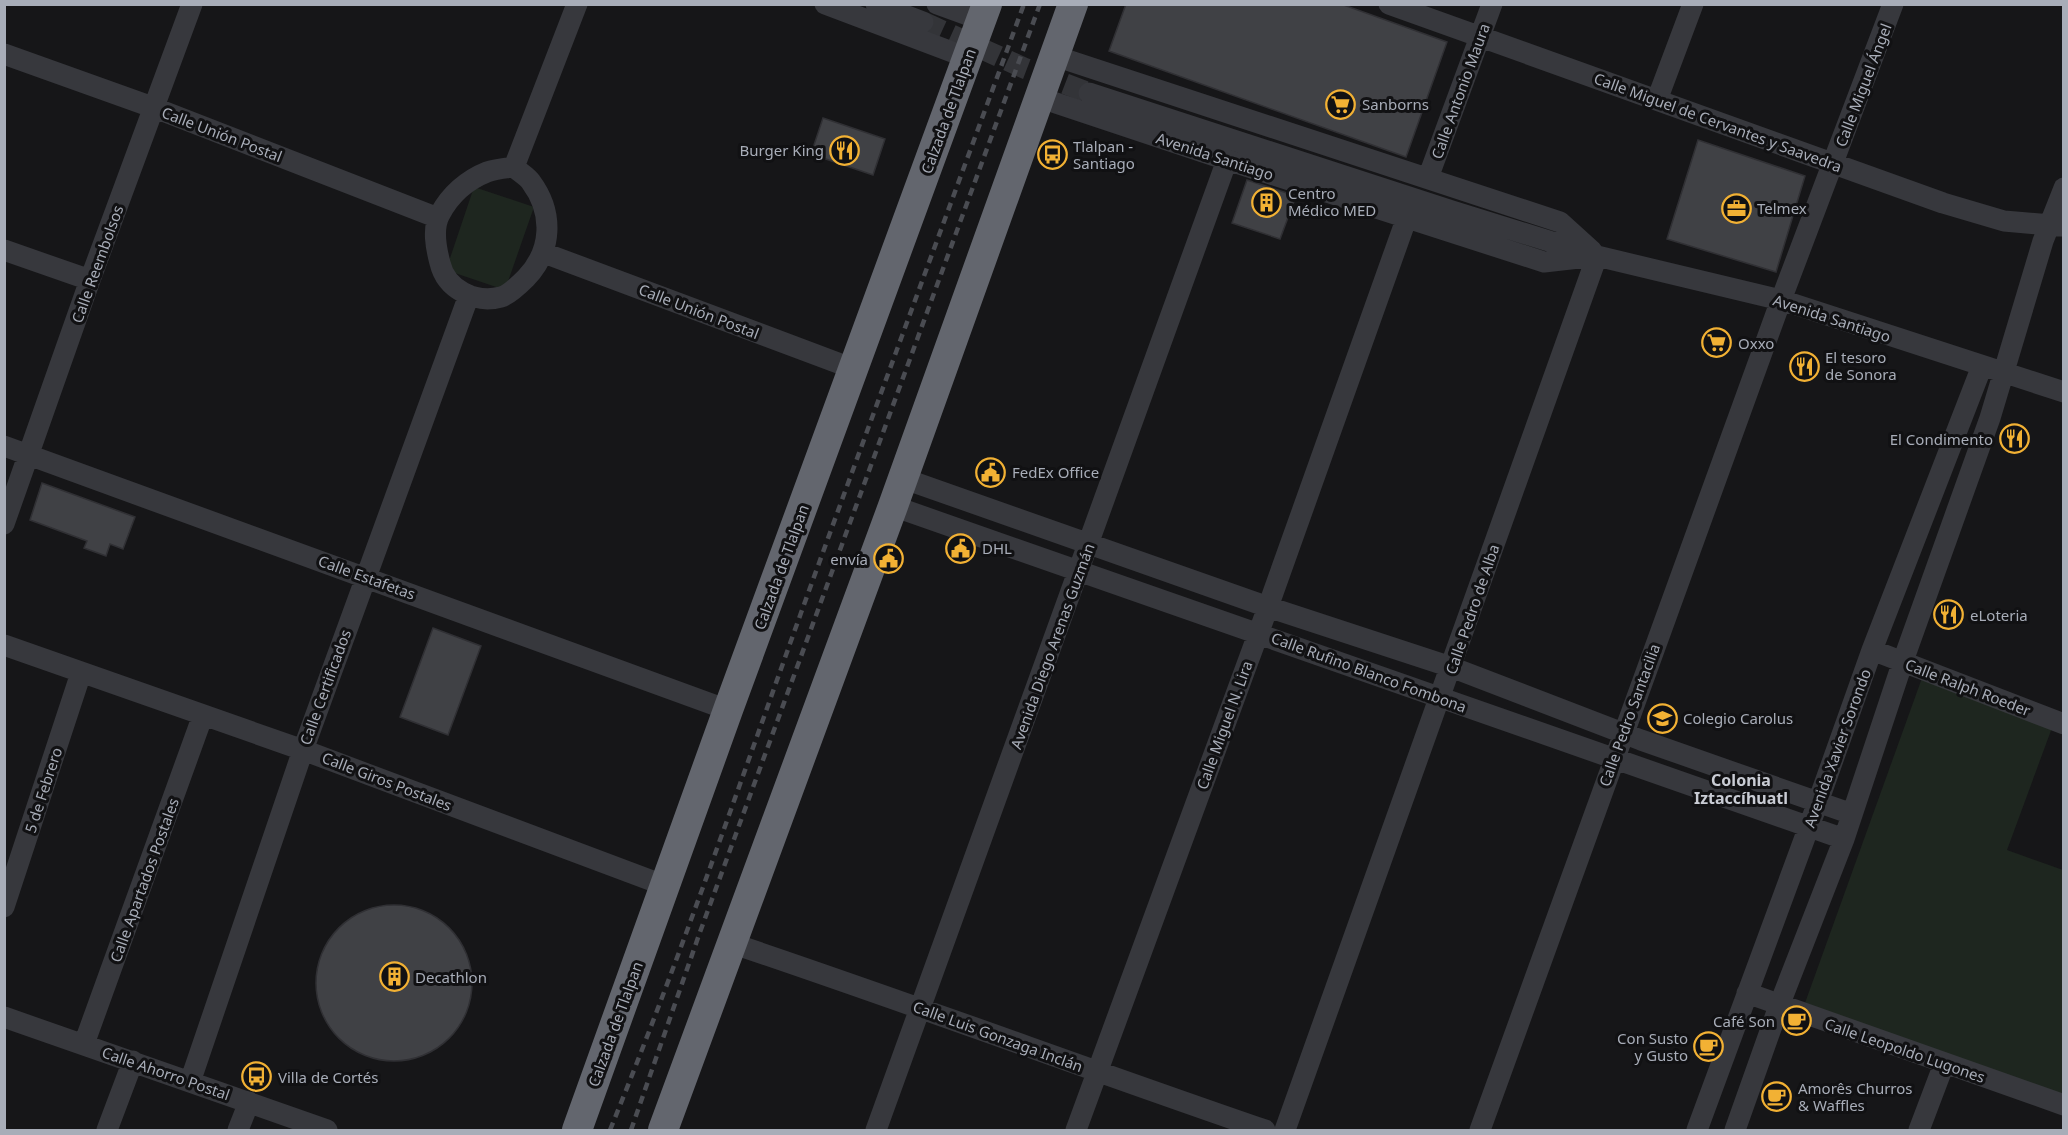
<svg xmlns="http://www.w3.org/2000/svg" width="2068" height="1135" viewBox="0 0 2068 1135" font-family="'Noto Sans',sans-serif">
  <rect width="100%" height="100%" fill="#161618"/>
  <path fill="#1e261f" d="M 474,187 L 534,207 L 505,290 L 446,270 Z
    M 1922,678 L 2053,725 L 2007,850 L 2063,870 L 2063,1096 L 1805,1003 Z"/>
  <path fill="#404145" stroke="#303034" stroke-width="1.5" d="M 1126,4 L 1341,4 L 1447,42 L 1406,157 L 1109,51 Z
    M 823,118 L 885,139 L 873,175 L 811,154 Z
    M 1698,140 L 1805,176 L 1776,272 L 1667,239 Z
    M 1247,180 L 1296,196 L 1280,239 L 1232,223 Z
    M 42,483 L 135,517 L 123,549 L 110,544 L 106,556 L 84,548 L 87,541 L 30,520 Z
    M 433,628 L 481,646 L 448,735 L 400,717 Z
    M316 983a78 78 0 1 1 156 0a78 78 0 1 1-156 0Z"/>
  <g fill="none" stroke-linecap="round" stroke-linejoin="round">
    <path stroke="#333438" stroke-width="21" stroke-dasharray="21 10" stroke-linecap="butt" d="M 923,22 L 1024,68 L 1089,93"/>
    <path stroke="#37383d" stroke-width="21" d="M 825,4 L 968,58
      M 876,4 L 923,22
      M 937,4 L 981,20
      M 1389,4 L 1943,203 L 2004,221 L 2062,226
      M 4,54 L 155,108 L 438,218
      M 1055,56 L 1560,222 L 1592,251
      M 1089,93 L 1452,211 L 1597,256 L 1781,300 L 2064,392
      M 1041,98 L 1227,160 L 1544,262 L 1588,257
      M 1657,100 L 1693,4
      M 514,167 C 519,172 527,176 531,182 C 554,213 552,251 526,278 C 520,284 509,295 501,297 C 475,304 446,289 440,263 C 436,248 432,228 440,214 C 450,195 467,180 487,172 C 495,169 505,168 514,167 Z
      M 514,167 L 577,4
      M 1428,178 L 1492,4
      M 4,250 L 90,280
      M 544,253 L 854,369
      M 4,446 L 728,710
      M 902,478 L 1268,607 L 1451,667 L 1641,740 L 1852,814
      M 893,506 L 1844,839
      M 4,524 L 90,280 L 192,4
      M 4,645 L 303,750 L 666,886
      M 1872,650 L 2064,724
      M 4,907 L 81,673
      M 731,943 C 910,1003 1087,1069 1265,1130
      M 1747,993 L 2064,1105
      M 4,1017 L 327,1130
      M 84,1044 L 203,715
      M 190,1082 L 303,750 L 469,295
      M 107,1130 L 133,1061
      M 238,1130 L 249,1102
      M 876,1130 L 1227,160
      M 1076,1130 L 1268,607 L 1407,217
      M 1285,1130 L 1597,256
      M 1480,1130 L 1781,300 L 1893,4
      M 1697,1130 L 1818,802 L 1872,650 L 1982,366
      M 1735,1130 L 1779,1006 L 1844,839 L 1903,661 L 1990,418 L 2043,241 L 2064,188
      M 1919,1130 L 1944,1064"/>
    <path stroke="#63666e" stroke-width="30" d="M 577,1130 L 728,710 L 987,4
      M 663,1130 L 893,506 L 1073,4"/>
    <path stroke="#4a4c52" stroke-width="4.5" stroke-dasharray="8 6" stroke-linecap="butt" d="M 610,1130 C 681,956 742,777 806,599 C 878,400 951,203 1024,4
      M 631,1130 L 700,932 L 1040,4"/>
  </g>
  <defs>
    <symbol id="supermarket-ring" viewBox="-11 -11 22 22"><circle r="9.5" fill="#111113" stroke="#f2b134" stroke-width="1.5"/><path d="M-6-5.5h2.5l.6 2H6L4.5 2H-2.5L-4.4-4H-6ZM-1.5 3.2a1.3 1.3 0 1 0 .1 0ZM3 3.2a1.3 1.3 0 1 0 .1 0Z" fill="#f2b134"/></symbol>
    <symbol id="restaurant-ring" viewBox="-11 -11 22 22"><circle r="9.5" fill="#111113" stroke="#f2b134" stroke-width="1.5"/><path d="M-5-6h1v4h1v-4h1v4h1v-4h1v5L-1.5 .5V6h-2V.5L-5-1ZM5-6V6H3V1.5H1.5Q1.5-4 5-6Z" fill="#f2b134"/></symbol>
    <symbol id="bus-ring" viewBox="-11 -11 22 22"><circle r="9.5" fill="#111113" stroke="#f2b134" stroke-width="1.5"/><path d="M-5-6H5V4H4V6H2V4H-2V6H-4V4H-5ZM-3.5-4V0h7V-4ZM-3.5 1.2v1.5H-2V1.2ZM2 1.2v1.5H3.5V1.2Z" fill="#f2b134"/></symbol>
    <symbol id="building-ring" viewBox="-11 -11 22 22"><circle r="9.5" fill="#111113" stroke="#f2b134" stroke-width="1.5"/><path d="M-4-6H4V6H1V3H-1V6H-4ZM-2.5-4.3h1.7v1.8h-1.7ZM.8-4.3h1.7v1.8H.8ZM-2.5-1h1.7V.8h-1.7ZM.8-1h1.7V.8H.8Z" fill="#f2b134"/></symbol>
    <symbol id="office-ring" viewBox="-11 -11 22 22"><circle r="9.5" fill="#111113" stroke="#f2b134" stroke-width="1.5"/><path d="M-6-3h4V-5.5h4V-3h4V5H-6ZM-1-4.5V-3h2v-1.5ZM-6 0V1H6V0Z" fill="#f2b134"/></symbol>
    <symbol id="civic-ring" viewBox="-11 -11 22 22"><circle r="9.5" fill="#111113" stroke="#f2b134" stroke-width="1.5"/><path d="M-.6-6.5H3V-4.5H.6V-3L4-1V1h2V6H-6V1h2V-1L-.6-3ZM-1.2 2.5V6h2.4V2.5Z" fill="#f2b134"/></symbol>
    <symbol id="school-ring" viewBox="-11 -11 22 22"><circle r="9.5" fill="#111113" stroke="#f2b134" stroke-width="1.5"/><path d="M0-5L7-2L0 1L-7-2ZM-4 1L0 2.5L4 1V4Q0 6-4 4Z" fill="#f2b134"/></symbol>
    <symbol id="cafe-ring" viewBox="-11 -11 22 22"><circle r="9.5" fill="#111113" stroke="#f2b134" stroke-width="1.5"/><path d="M-5.5-4.5H6V0H3Q3 3.5 0 3.5H-2.5Q-5.5 3.5-5.5 0ZM3-3.2v2h1.7v-2ZM-6 4.5H4V6H-6Z" fill="#f2b134"/></symbol>
  </defs>
  <g fill-rule="evenodd">
    <use href="#supermarket-ring" x="1324" y="88" width="33" height="33"/>
    <use href="#restaurant-ring" x="828" y="134" width="33" height="33"/>
    <use href="#bus-ring" x="1036" y="138" width="33" height="33"/>
    <use href="#building-ring" x="1250" y="186" width="33" height="33"/>
    <use href="#office-ring" x="1720" y="192" width="33" height="33"/>
    <use href="#supermarket-ring" x="1700" y="326" width="33" height="33"/>
    <use href="#restaurant-ring" x="1788" y="350" width="33" height="33"/>
    <use href="#restaurant-ring" x="1998" y="422" width="33" height="33"/>
    <use href="#civic-ring" x="974" y="456" width="33" height="33"/>
    <use href="#civic-ring" x="944" y="532" width="33" height="33"/>
    <use href="#civic-ring" x="872" y="542" width="33" height="33"/>
    <use href="#restaurant-ring" x="1932" y="598" width="33" height="33"/>
    <use href="#school-ring" x="1646" y="702" width="33" height="33"/>
    <use href="#building-ring" x="378" y="960" width="33" height="33"/>
    <use href="#cafe-ring" x="1780" y="1004" width="33" height="33"/>
    <use href="#cafe-ring" x="1692" y="1030" width="33" height="33"/>
    <use href="#bus-ring" x="240" y="1060" width="33" height="33"/>
    <use href="#cafe-ring" x="1760" y="1080" width="33" height="33"/>
  </g>
  <g text-anchor="middle" dominant-baseline="central" stroke-width="6" stroke-linejoin="round" paint-order="stroke">
    <g font-size="15" fill="#a8adb8" stroke="#111113">
      <text transform="translate(1863 85) rotate(-69)">Calle Miguel Ángel</text>
      <text transform="translate(1460 91) rotate(-70)">Calle Antonio Maura</text>
      <text transform="translate(948 111) rotate(-70)">Calzada de Tlalpan</text>
      <text transform="translate(1718 122) rotate(20)">Calle Miguel de Cervantes y Saavedra</text>
      <text transform="translate(222 134) rotate(21)">Calle Unión Postal</text>
      <text transform="translate(1215 156) rotate(18)">Avenida Santiago</text>
      <text transform="translate(97 264) rotate(-70)">Calle Reembolsos</text>
      <text transform="translate(699 311) rotate(21)">Calle Unión Postal</text>
      <text transform="translate(1832 318) rotate(18)">Avenida Santiago</text>
      <text transform="translate(781 567) rotate(-70)">Calzada de Tlalpan</text>
      <text transform="translate(367 577) rotate(20)">Calle Estafetas</text>
      <text transform="translate(1472 609) rotate(-71)">Calle Pedro de Alba</text>
      <text transform="translate(1052 646) rotate(-70)">Avenida Diego Arenas Guzmán</text>
      <text transform="translate(1369 672) rotate(20)">Calle Rufino Blanco Fombona</text>
      <text transform="translate(325 687) rotate(-70)">Calle Certificados</text>
      <text transform="translate(1968 687) rotate(21)">Calle Ralph Roeder</text>
      <text transform="translate(1629 715) rotate(-70)">Calle Pedro Santacilia</text>
      <text transform="translate(1224 725) rotate(-70)">Calle Miguel N. Lira</text>
      <text transform="translate(1837 748) rotate(-70)">Avenida Xavier Sorondo</text>
      <text transform="translate(387 781) rotate(21)">Calle Giros Postales</text>
      <text transform="translate(43 790) rotate(-72)">5 de Febrero</text>
      <text transform="translate(144 880) rotate(-70)">Calle Apartados Postales</text>
      <text transform="translate(615 1024) rotate(-70)">Calzada de Tlalpan</text>
      <text transform="translate(998 1036) rotate(20)">Calle Luis Gonzaga Inclán</text>
      <text transform="translate(1905 1050) rotate(19)">Calle Leopoldo Lugones</text>
      <text transform="translate(166 1073) rotate(19)">Calle Ahorro Postal</text>
    </g>
    <g font-size="15" fill="#a8adb8" stroke="#111113" text-anchor="start">
      <text x="1362" y="104">Sanborns</text>
      <text x="1073" y="146">Tlalpan -<tspan x="1073" dy="17">Santiago</tspan></text>
      <text x="824" y="150" text-anchor="end">Burger King</text>
      <text x="1288" y="193">Centro<tspan x="1288" dy="17">Médico MED</tspan></text>
      <text x="1757" y="208">Telmex</text>
      <text x="1738" y="343">Oxxo</text>
      <text x="1825" y="357">El tesoro<tspan x="1825" dy="17">de Sonora</tspan></text>
      <text x="1993" y="439" text-anchor="end">El Condimento</text>
      <text x="1012" y="472">FedEx Office</text>
      <text x="982" y="548">DHL</text>
      <text x="868" y="559" text-anchor="end">envía</text>
      <text x="1970" y="615">eLoteria</text>
      <text x="1683" y="718">Colegio Carolus</text>
      <text x="415" y="977">Decathlon</text>
      <text x="1775" y="1021" text-anchor="end">Café Son</text>
      <text x="1688" y="1038" text-anchor="end">Con Susto<tspan x="1688" dy="17">y Gusto</tspan></text>
      <text x="278" y="1077">Villa de Cortés</text>
      <text x="1798" y="1088">Amorês Churros<tspan x="1798" dy="17">&amp; Waffles</tspan></text>
    </g>
    <g font-size="16" font-weight="bold" fill="#c9ccd4" stroke="#111113">
      <text x="1741" y="780">Colonia<tspan x="1741" dy="18">Iztaccíhuatl</tspan></text>
    </g>
  </g>
  <rect width="2068" height="1135" fill="none" stroke="#a8adb8" stroke-width="12"/>
</svg>
